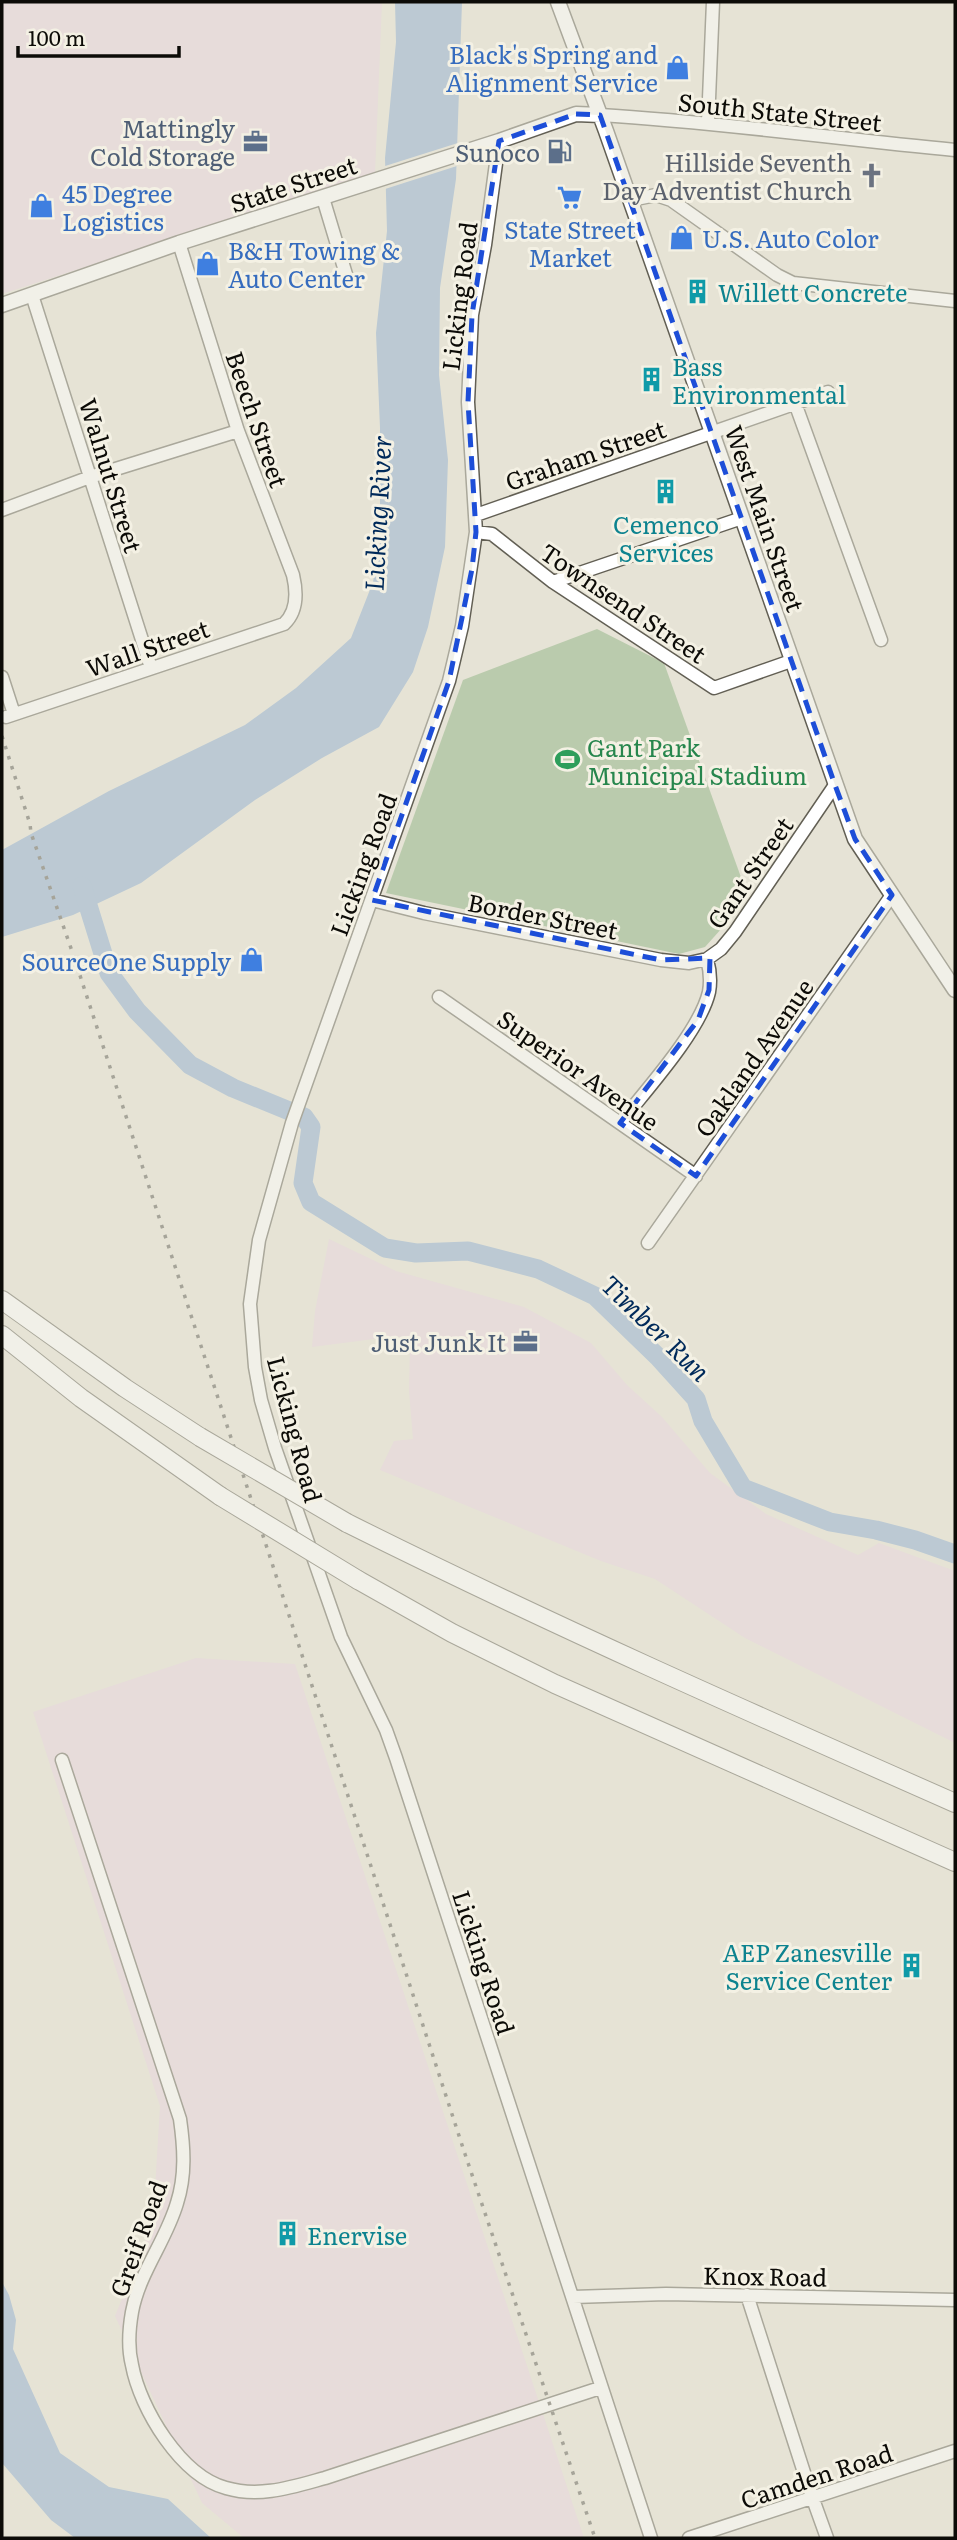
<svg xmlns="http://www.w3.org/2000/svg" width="957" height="2540" viewBox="0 0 957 2540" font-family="Literata,serif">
  <rect width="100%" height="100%" fill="#e6e3d6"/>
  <path fill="#e8d2df" d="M 2,2 L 382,2 L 375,173 L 2,294 Z
    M 329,1239 L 396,1271 L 524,1307 L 591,1343 L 627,1385 L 662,1417 L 710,1473 L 766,1514 L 858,1555 L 879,1543 L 955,1571 L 955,1743 L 745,1638 L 655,1579 L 601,1561 L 380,1470 L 394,1441 L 413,1439 L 409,1391 L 410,1342 L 397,1336 L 312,1347 L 315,1311 Z
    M 196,1658 L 295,1664 L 584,2538 L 244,2538 L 202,2503 L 115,2316 L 153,2222 L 160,2106 L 33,1712 Z"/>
  <path fill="#bacbad" d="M 597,629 L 664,663 L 747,894 L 731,918 L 705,947 L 679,954 L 386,893 L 463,680 Z"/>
  <path fill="#89a9d0" d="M 395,2 L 462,2 L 456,179 L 440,288 L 439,375 L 448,460 L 445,547 L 428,627 L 413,672 L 379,727 L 322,758 L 255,800 L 141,883 L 73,915 L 2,937 L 2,850 L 109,791 L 245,725 L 296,688 L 351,638 L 373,582 L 380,544 L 380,428 L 376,333 L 387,231 L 385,158 L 396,42 Z
    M 2,2282 L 9,2295 L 16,2320 L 13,2349 L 60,2453 L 109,2487 L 168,2499 L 211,2538 L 75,2538 L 51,2520 L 2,2463 Z"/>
  <path fill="#e6e3d6" d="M 461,142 L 460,165 L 382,190 L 382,167 Z"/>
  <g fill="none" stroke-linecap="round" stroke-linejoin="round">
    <path stroke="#89a9d0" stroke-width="19" d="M 82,886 L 109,973 L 137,1011 L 190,1065 L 233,1088 L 304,1117 L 311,1127 L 303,1183 L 311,1202 L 385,1248 L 416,1253 L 468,1251 L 538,1269 L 595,1296 L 658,1357 L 696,1399 L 703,1421 L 743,1488 L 830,1522 L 876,1530 L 915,1540 L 955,1554"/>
    <defs>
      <path id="minor" d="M 600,115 C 719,122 837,139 955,150
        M 708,123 L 713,2
        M 499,141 L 485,245 L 472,315 L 468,402 L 476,532 L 462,626 L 449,681 L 292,1123 L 259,1240 L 250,1304 L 255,1367 L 261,1400 L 275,1448 L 341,1637 L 386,1730 L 396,1758 L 651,2538
        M 323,198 L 348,281
        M 631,200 L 656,195 L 671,200 L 777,275 L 793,283 L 955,301
        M 32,295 L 151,668
        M 795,403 L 881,640
        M 2,510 L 90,477 L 238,431
        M 476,515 L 828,392
        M 476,532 L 492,534 L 553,582 L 714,688 L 791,661
        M 553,582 L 742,518
        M 2,677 L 14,714
        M 6,717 L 284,624 C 298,611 297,592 293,575 L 238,431 L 179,243
        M 372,900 L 424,913 L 661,960 L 689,963 L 707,959
        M 439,997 L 696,1176
        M 620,1123 C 646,1090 700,1031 709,992 C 711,981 710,970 707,959 L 721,949 L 735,932 L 835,785
        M 648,1243 L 892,895
        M 62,1760 L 180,2119 C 184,2147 186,2175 177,2203 C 166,2241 139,2273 132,2312 C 129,2329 128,2349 132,2365 C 140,2409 181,2476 226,2488 C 260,2498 292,2487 325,2478 L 600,2388
        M 747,2295 L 809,2488 L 827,2538
        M 573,2297 L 666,2294 L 955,2300
        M 689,2538 L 955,2451"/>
      <path id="major" d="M 558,2 L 606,131 L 855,839 L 955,990
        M 2,305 L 179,243 L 499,141 L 576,114 L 600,115"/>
      <path id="highway" d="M 2,1300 L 125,1388 L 200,1437
        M 2,1335 L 81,1398 L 220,1496
        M 347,1523 C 547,1623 751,1713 955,1803
        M 358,1580 L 452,1633 L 555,1684 L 955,1862"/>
    </defs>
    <use href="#minor" stroke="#625f54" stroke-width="15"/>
    <use href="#major" stroke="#625f54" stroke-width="17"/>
    <use href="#highway" stroke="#625f54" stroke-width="20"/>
    <use href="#minor" stroke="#fff" stroke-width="12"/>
    <use href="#major" stroke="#fff" stroke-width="14"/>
    <use href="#highway" stroke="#fff" stroke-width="18"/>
    <path stroke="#595750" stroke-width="3.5" stroke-dasharray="3.5 7" stroke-linecap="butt" d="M 2,736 L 30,824 L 31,833 L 73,954 L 465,2154 L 595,2538"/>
    <defs>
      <path id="highway-bridge" d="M 200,1437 L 347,1523
        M 220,1496 L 358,1580"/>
    </defs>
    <use href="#highway-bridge" stroke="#625f54" stroke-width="20" stroke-linecap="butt"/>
    <use href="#highway-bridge" stroke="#fff" stroke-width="18"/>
  </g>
  <path d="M0 0H957V2540H0ZM 576,114 L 600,115 L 835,785 L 855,839 L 892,895 L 696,1176 L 620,1123 L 698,1020 L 709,990 L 710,958 L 661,960 L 372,900 L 449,681 L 472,569 L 476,532 L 468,402 L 472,315 L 499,141 Z" fill="#e6e3d6" fill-opacity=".55" fill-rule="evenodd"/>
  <path fill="none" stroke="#1d4ed8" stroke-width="5" stroke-dasharray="14 9" stroke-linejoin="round" d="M 576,114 L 600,115 L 835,785 L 855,839 L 892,895 L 696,1176 L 620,1123 L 698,1020 L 709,990 L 710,958 L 661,960 L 372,900 L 449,681 L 472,569 L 476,532 L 468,402 L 472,315 L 499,141 Z"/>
  <defs>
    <symbol id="shop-bare" viewBox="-9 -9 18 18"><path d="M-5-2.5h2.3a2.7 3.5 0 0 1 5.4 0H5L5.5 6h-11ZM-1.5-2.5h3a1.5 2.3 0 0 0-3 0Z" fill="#3f7fe0" stroke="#f4f1e4" stroke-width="2.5" paint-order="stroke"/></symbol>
    <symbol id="office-bare" viewBox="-9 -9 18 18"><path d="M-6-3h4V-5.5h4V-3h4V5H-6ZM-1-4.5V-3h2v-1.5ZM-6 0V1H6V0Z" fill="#5c6f8a" stroke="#f4f1e4" stroke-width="2.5" paint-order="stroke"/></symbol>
    <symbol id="fuel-bare" viewBox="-9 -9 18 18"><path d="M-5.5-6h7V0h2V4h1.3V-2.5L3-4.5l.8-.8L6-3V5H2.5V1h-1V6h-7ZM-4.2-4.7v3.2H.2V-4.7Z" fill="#5c6f8a" stroke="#f4f1e4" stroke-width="2.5" paint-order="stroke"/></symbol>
    <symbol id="church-bare" viewBox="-9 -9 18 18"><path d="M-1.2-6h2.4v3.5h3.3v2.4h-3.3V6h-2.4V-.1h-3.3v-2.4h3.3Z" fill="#6b7280" stroke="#f4f1e4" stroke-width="2.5" paint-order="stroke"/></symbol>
    <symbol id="supermarket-bare" viewBox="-9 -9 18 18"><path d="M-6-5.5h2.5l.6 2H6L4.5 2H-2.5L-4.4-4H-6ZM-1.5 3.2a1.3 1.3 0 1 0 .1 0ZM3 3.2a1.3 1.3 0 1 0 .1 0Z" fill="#3f7fe0" stroke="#f4f1e4" stroke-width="2.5" paint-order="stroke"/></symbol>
    <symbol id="building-bare" viewBox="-9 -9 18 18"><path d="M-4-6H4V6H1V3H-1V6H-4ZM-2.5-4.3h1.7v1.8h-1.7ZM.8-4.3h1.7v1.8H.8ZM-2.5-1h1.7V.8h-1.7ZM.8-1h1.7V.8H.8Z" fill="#0f9aa8" stroke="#f4f1e4" stroke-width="2.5" paint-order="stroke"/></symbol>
    <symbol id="stadium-bare" viewBox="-9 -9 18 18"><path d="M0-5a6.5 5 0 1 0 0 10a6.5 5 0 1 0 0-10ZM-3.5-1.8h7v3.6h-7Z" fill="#2e9e5b" stroke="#f4f1e4" stroke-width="2.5" paint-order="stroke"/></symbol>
  </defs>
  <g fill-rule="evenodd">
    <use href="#shop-bare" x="660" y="50" width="35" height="35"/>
    <use href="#office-bare" x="238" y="124" width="35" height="35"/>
    <use href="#fuel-bare" x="542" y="134" width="35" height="35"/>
    <use href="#church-bare" x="854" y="158" width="35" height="35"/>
    <use href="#supermarket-bare" x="552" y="180" width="35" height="35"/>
    <use href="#shop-bare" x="24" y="188" width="35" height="35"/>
    <use href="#shop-bare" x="664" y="220" width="35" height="35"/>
    <use href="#shop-bare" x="190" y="246" width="35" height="35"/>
    <use href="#building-bare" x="680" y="274" width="35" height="35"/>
    <use href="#building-bare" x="634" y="362" width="35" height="35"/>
    <use href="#building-bare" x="648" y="474" width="35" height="35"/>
    <use href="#stadium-bare" x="550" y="742" width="35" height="35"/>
    <use href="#shop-bare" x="234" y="942" width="35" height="35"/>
    <use href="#office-bare" x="508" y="1324" width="35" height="35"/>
    <use href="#building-bare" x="894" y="1948" width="35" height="35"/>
    <use href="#building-bare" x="270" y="2216" width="35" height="35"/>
  </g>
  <g text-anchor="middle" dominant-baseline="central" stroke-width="6" stroke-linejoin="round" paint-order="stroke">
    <g font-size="24" fill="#366cbe" stroke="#f4f1e4" text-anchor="start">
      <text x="658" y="53" text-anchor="end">Black's Spring and<tspan x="658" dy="28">Alignment Service</tspan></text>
      <text x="62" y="192">45 Degree<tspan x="62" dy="28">Logistics</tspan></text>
      <text x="570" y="228" text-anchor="middle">State Street<tspan x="570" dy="28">Market</tspan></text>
      <text x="702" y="237">U.S. Auto Color</text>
      <text x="228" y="249">B&amp;H Towing &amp;<tspan x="228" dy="28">Auto Center</tspan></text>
      <text x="231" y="960" text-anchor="end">SourceOne Supply</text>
    </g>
    <g font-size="24" fill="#0c0b07" stroke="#f4f1e4">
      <text transform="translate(780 111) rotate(6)">South State Street</text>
      <text transform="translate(293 183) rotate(-18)">State Street</text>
      <text transform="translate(458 296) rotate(-83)">Licking Road</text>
      <text transform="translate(258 419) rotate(71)">Beech Street</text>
      <text transform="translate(585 454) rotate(-19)">Graham Street</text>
      <text transform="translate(112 475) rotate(73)">Walnut Street</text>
      <text transform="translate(766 518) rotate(71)">West Main Street</text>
      <text transform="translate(624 602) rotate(34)">Townsend Street</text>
      <text transform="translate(147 647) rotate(-19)">Wall Street</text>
      <text transform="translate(362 864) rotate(-70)">Licking Road</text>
      <text transform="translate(749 872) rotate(-55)">Gant Street</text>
      <text transform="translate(543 915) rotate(11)">Border Street</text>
      <text transform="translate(753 1057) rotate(-55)">Oakland Avenue</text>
      <text transform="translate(579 1069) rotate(35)">Superior Avenue</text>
      <text transform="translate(296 1429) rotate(75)">Licking Road</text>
      <text transform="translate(485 1962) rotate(72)">Licking Road</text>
      <text transform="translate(137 2238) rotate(-70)">Greif Road</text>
      <text transform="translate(765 2275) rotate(1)">Knox Road</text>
      <text transform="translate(816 2475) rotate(-18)">Camden Road</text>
    </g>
    <g font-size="24" fill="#4e5e75" stroke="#f4f1e4" text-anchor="end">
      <text x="235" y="127">Mattingly<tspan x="235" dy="28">Cold Storage</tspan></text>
      <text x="540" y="151">Sunoco</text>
      <text x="506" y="1341">Just Junk It</text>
    </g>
    <g font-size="24" fill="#5b616d" stroke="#f4f1e4" text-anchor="end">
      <text x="852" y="161">Hillside Seventh<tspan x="852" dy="28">Day Adventist Church</tspan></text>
    </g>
    <g font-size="24" fill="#0d838f" stroke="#f4f1e4" text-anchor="start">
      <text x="718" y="291">Willett Concrete</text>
      <text x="672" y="365">Bass<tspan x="672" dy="28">Environmental</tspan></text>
      <text x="666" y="523" text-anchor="middle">Cemenco<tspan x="666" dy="28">Services</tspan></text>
      <text x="892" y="1951" text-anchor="end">AEP Zanesville<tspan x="892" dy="28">Service Center</tspan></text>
      <text x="307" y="2234">Enervise</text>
    </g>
    <g font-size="24" fill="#27864d" stroke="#f4f1e4" text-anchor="start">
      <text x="587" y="746">Gant Park<tspan x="587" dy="28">Municipal Stadium</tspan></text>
    </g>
    <g font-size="26" font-style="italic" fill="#002a5a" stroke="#f4f1e4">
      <text transform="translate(376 513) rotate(-87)">Licking River</text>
      <text transform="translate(657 1327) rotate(44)">Timber Run</text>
    </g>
  </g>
  <rect width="957" height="2540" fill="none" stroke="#0c0b07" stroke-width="7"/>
  <path d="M18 46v10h161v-10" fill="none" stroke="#0c0b07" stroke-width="3.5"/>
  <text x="28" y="46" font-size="21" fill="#0c0b07" stroke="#f4f1e4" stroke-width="5" paint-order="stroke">100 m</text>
</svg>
